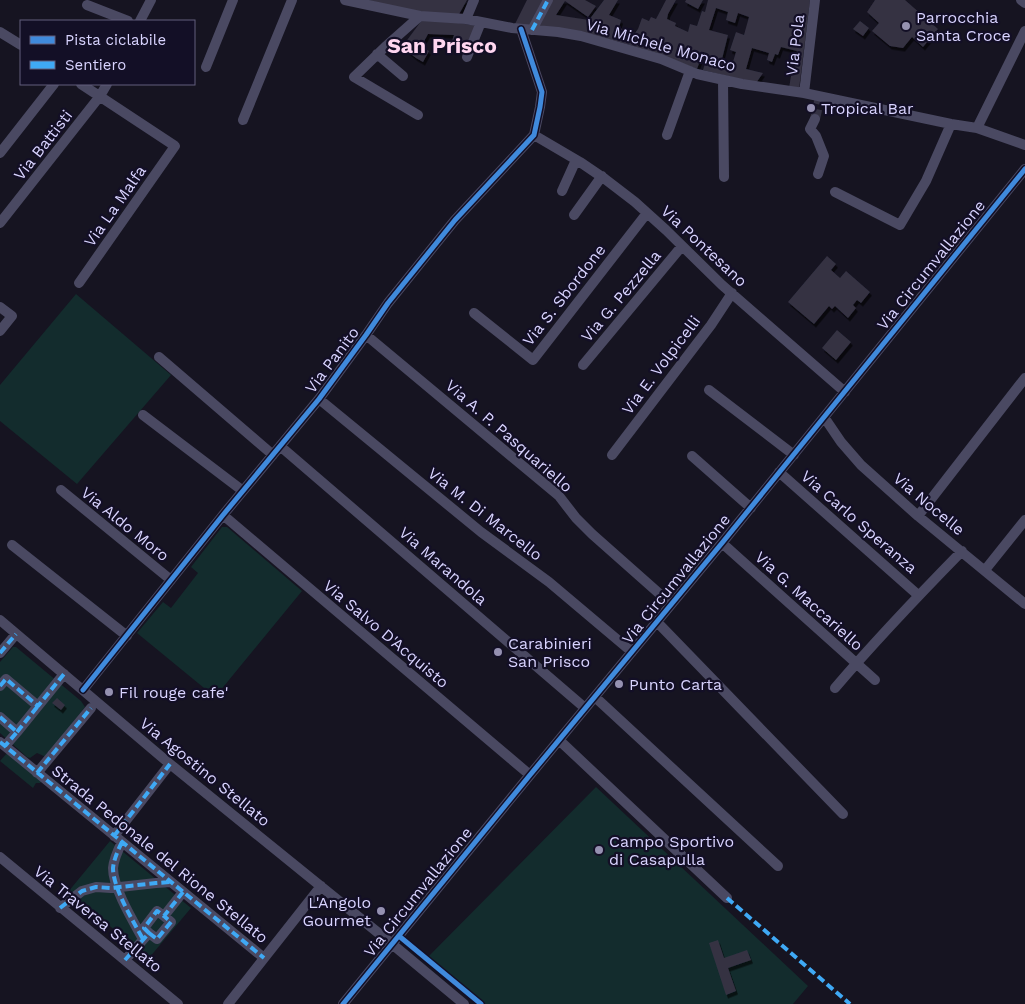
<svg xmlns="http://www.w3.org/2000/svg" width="1025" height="1004" viewBox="0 0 1025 1004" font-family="'Work Sans',sans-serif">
  <defs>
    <filter id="shadow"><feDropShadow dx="2" dy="3.5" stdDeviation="0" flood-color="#0009"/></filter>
  </defs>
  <rect width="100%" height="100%" fill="#161421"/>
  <path fill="#132c2d" d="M 76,294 L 171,375 L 77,484 L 0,421 L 0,385 Z
    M 222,527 L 227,527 L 302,591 L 215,697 L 137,633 L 163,602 L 171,608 L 198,573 L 191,567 Z
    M 13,647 L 16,647 L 81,701 L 85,707 L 46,757 L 37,753 L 30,758 L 27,757 L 0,733 L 0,662 Z
    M 7,753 L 42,781 L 40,783 L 36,783 L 33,788 L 0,761 Z
    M 596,787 L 808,986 L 793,1004 L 479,1004 L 425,960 Z
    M 110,841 L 191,908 L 149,958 L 68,892 Z"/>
  <path fill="#343243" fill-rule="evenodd" filter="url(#shadow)" d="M 367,0 L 467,0 L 458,16 L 422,13 Z
    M 527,0 L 585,0 L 596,6 L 588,17 L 565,1 L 556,15 L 589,20 L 604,0 L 618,0 L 609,15 L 621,20 L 619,28 L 635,33 L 638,29 L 642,18 L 649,21 L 651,17 L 656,19 L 666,0 L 676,0 L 668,14 L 667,19 L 676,23 L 675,26 L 688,32 L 690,24 L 697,26 L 702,11 L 705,12 L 708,0 L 810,0 L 799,89 L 789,88 L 792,70 L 794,70 L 797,51 L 781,47 L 778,55 L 775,54 L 772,62 L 767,60 L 769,53 L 752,48 L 746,69 L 763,73 L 756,83 L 703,70 L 708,54 L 703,52 L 697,69 L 657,53 L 620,42 L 583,33 L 515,24 ZM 716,8 L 728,12 L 726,20 L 735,23 L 738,13 L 749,17 L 744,35 L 736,32 L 730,50 L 736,52 L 732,65 L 721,63 L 728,35 L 709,30 Z
    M 686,0 L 703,0 L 698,9 L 685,2 Z
    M 875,0 L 905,0 L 938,29 L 923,47 L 912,37 L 903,48 L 890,46 L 872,31 L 879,23 L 867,12 Z
    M 422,20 L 459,23 L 477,26 L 469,46 L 452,41 L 454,35 L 428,34 L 421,47 L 429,51 L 423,62 L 416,58 L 402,47 Z
    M 860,21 L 869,28 L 863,36 L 853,29 Z
    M 827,256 L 836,264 L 831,270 L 840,278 L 846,271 L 870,292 L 861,303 L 857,300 L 853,305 L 856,308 L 848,318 L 835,306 L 832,309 L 829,306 L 814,324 L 788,302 Z
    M 837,330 L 851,342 L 836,360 L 822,348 Z
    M 57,698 L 65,705 L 61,710 L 52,703 Z
    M 718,940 L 724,958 L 747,950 L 751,960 L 728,968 L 736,991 L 726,995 L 709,943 Z"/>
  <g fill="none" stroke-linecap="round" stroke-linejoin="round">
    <path stroke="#333142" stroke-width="10" stroke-dasharray="10 5" stroke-linecap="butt" d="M 815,119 L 820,97"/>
    <path stroke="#4a4962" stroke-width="10" d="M 345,0 L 420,16 L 466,19 L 512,28 L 558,32 L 581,36 L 661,59 L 697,74 L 742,84 L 804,93 L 951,124 L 977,128 L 1025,145
      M 1021,0 L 1025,3
      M 87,5 L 128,21
      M 466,19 L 474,0
      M 140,21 L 151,0
      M 532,30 L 548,0
      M 0,32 L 21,45
      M 377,54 L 403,76
      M 467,57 L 481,22
      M 206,67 L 233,0
      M 723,80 L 724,177
      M 804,93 L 815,0
      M 418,115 L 354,77 L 385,47 L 420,16
      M 815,119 L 810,129 L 816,136 L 824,156 L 818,174
      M 243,120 L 292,0
      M 977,128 L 1025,31
      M 534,135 L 580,162 L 605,179 L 635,202 L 666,230 L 722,285 L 845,392
      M 667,135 L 690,71
      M 0,153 L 54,84
      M 562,191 L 576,160
      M 835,192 L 900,225 L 926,181 L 951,124
      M 574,215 L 602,176
      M 0,223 L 100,96 L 107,84
      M 79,283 L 175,146 L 81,84
      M 0,307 L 12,316 L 0,331
      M 474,313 L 533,360 L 647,213
      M 366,335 L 559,496 L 576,518 L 592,534 L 671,604
      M 159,357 L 273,455
      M 583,365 L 682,246
      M 709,390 L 794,455
      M 319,399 L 481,532 L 549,582 L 632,652
      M 143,415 L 243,491
      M 824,417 L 841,442 L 861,465 L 918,516 L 1025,604
      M 280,446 L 585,708
      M 612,455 L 711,325 L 732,293
      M 692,456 L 751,508
      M 779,472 L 918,595
      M 61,490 L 171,580
      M 223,515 L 530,775
      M 918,516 L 1025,378
      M 722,543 L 875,680
      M 12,545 L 127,636
      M 985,570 L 1025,520
      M 0,620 L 170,764 L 392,944 L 464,1004
      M 657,622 L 843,814
      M 0,653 L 16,634
      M 0,686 L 6,679 L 38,706 L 64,674
      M 835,688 C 875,641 918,596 962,551
      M 83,690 L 223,515 L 319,399 L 366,335 L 388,303 L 455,220 L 534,135 L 540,107 L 542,92 L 521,29
      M 595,697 L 778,866
      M 0,717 L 17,732 L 5,746
      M 17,732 L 38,706
      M 559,740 L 727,898
      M 0,742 L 264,958
      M 37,773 L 91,708
      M 114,836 L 170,764
      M 122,842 C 118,850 114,859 113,868 C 113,888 133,921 143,939
      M 0,857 L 178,1004
      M 60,908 L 82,891 L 96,887 L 111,888 L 156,883 L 171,882
      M 149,933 L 157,939 L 171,922 L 164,916
      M 125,960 L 149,933 L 144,928 L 157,911 L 164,916 L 183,892
      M 228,1004 L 321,886
      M 343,1004 L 530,775 L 722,543 L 1025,169"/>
    <path stroke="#3fa9f5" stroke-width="4" stroke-dasharray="8 4" stroke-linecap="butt" d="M 532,30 L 548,0
      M 0,653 L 16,634
      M 0,686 L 6,679 L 38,706 L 64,674
      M 0,717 L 17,732 L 5,746
      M 17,732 L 38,706
      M 0,742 L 264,958
      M 37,773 L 91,708
      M 114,836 L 170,764
      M 122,842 C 118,850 114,859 113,868 C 113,888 133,921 143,939
      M 727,898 L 850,1004
      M 60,908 L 82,891 L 96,887 L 111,888 L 156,883 L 171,882
      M 149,933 L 157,939 L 171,922 L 164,916
      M 125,960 L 149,933 L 144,928 L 157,911 L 164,916 L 183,892"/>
    <defs>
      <path id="cycleway" d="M 83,690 L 223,515 L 319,399 L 366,335 L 388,303 L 455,220 L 534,135 L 540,107 L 542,92 L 521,29
        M 399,936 L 481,1004
        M 343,1004 L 530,775 L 722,543 L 1025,169"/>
    </defs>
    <use href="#cycleway" stroke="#130f26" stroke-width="8"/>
    <use href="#cycleway" stroke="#408adc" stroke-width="5"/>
  </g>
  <g fill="#9591b1" stroke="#130f26" stroke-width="2">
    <circle cx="906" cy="26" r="5"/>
    <circle cx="811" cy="108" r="5"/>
    <circle cx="498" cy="652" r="5"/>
    <circle cx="619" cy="684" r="5"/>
    <circle cx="109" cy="692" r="5"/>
    <circle cx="599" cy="850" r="5"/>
    <circle cx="381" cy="911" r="5"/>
  </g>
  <g text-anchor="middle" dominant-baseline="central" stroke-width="4.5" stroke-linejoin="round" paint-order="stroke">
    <g font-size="16" fill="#d9d4ff" stroke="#130f26" text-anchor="start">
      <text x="916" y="17">Parrocchia<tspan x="916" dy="18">Santa Croce</tspan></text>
      <text x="821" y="108">Tropical Bar</text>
      <text x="508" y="643">Carabinieri<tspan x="508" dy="18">San Prisco</tspan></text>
      <text x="629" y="684">Punto Carta</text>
      <text x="119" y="692">Fil rouge cafe'</text>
      <text x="609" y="841">Campo Sportivo<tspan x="609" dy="18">di Casapulla</tspan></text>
      <text x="371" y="902" text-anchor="end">L'Angolo<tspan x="371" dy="18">Gourmet</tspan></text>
    </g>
    <g font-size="16" fill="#d9d4ff" stroke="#130f26">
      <text transform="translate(661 45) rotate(16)">Via Michele Monaco</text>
      <text transform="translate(795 45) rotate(-83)">Via Pola</text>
      <text transform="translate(43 145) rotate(-52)">Via Battisti</text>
      <text transform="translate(115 206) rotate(-55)">Via La Malfa</text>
      <text transform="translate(704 246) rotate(43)">Via Pontesano</text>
      <text transform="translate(931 265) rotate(-51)">Via Circumvallazione</text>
      <text transform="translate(564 295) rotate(-52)">Via S. Sbordone</text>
      <text transform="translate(621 296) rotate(-50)">Via G. Pezzella</text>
      <text transform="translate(332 360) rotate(-53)">Via Panito</text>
      <text transform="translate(661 365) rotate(-53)">Via E. Volpicelli</text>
      <text transform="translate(509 436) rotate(41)">Via A. P. Pasquariello</text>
      <text transform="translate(929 504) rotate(40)">Via Nocelle</text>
      <text transform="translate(485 514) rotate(38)">Via M. Di Marcello</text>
      <text transform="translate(859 522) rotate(41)">Via Carlo Speranza</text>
      <text transform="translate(125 524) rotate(39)">Via Aldo Moro</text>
      <text transform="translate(443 566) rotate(41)">Via Marandola</text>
      <text transform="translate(676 579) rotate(-51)">Via Circumvallazione</text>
      <text transform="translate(809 601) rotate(42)">Via G. Maccariello</text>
      <text transform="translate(386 634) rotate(40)">Via Salvo D'Acquisto</text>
      <text transform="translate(205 772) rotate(39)">Via Agostino Stellato</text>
      <text transform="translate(160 854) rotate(39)">Strada Pedonale del Rione Stellato</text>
      <text transform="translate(418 892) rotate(-51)">Via Circumvallazione</text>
      <text transform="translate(98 919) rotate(39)">Via Traversa Stellato</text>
    </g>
    <g font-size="21" font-weight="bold" fill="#ffd6f0" stroke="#130f26">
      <text x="442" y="45">San Prisco</text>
    </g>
  </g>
  <rect x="20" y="20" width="175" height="65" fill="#130f26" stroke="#625e7d"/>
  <rect x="30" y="36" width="25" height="8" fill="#408adc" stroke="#625e7d"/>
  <text x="65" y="45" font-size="15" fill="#d9d4ff">Pista ciclabile</text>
  <rect x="30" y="61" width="25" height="8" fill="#3fa9f5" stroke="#625e7d"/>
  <text x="65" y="70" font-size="15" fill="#d9d4ff">Sentiero</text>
</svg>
